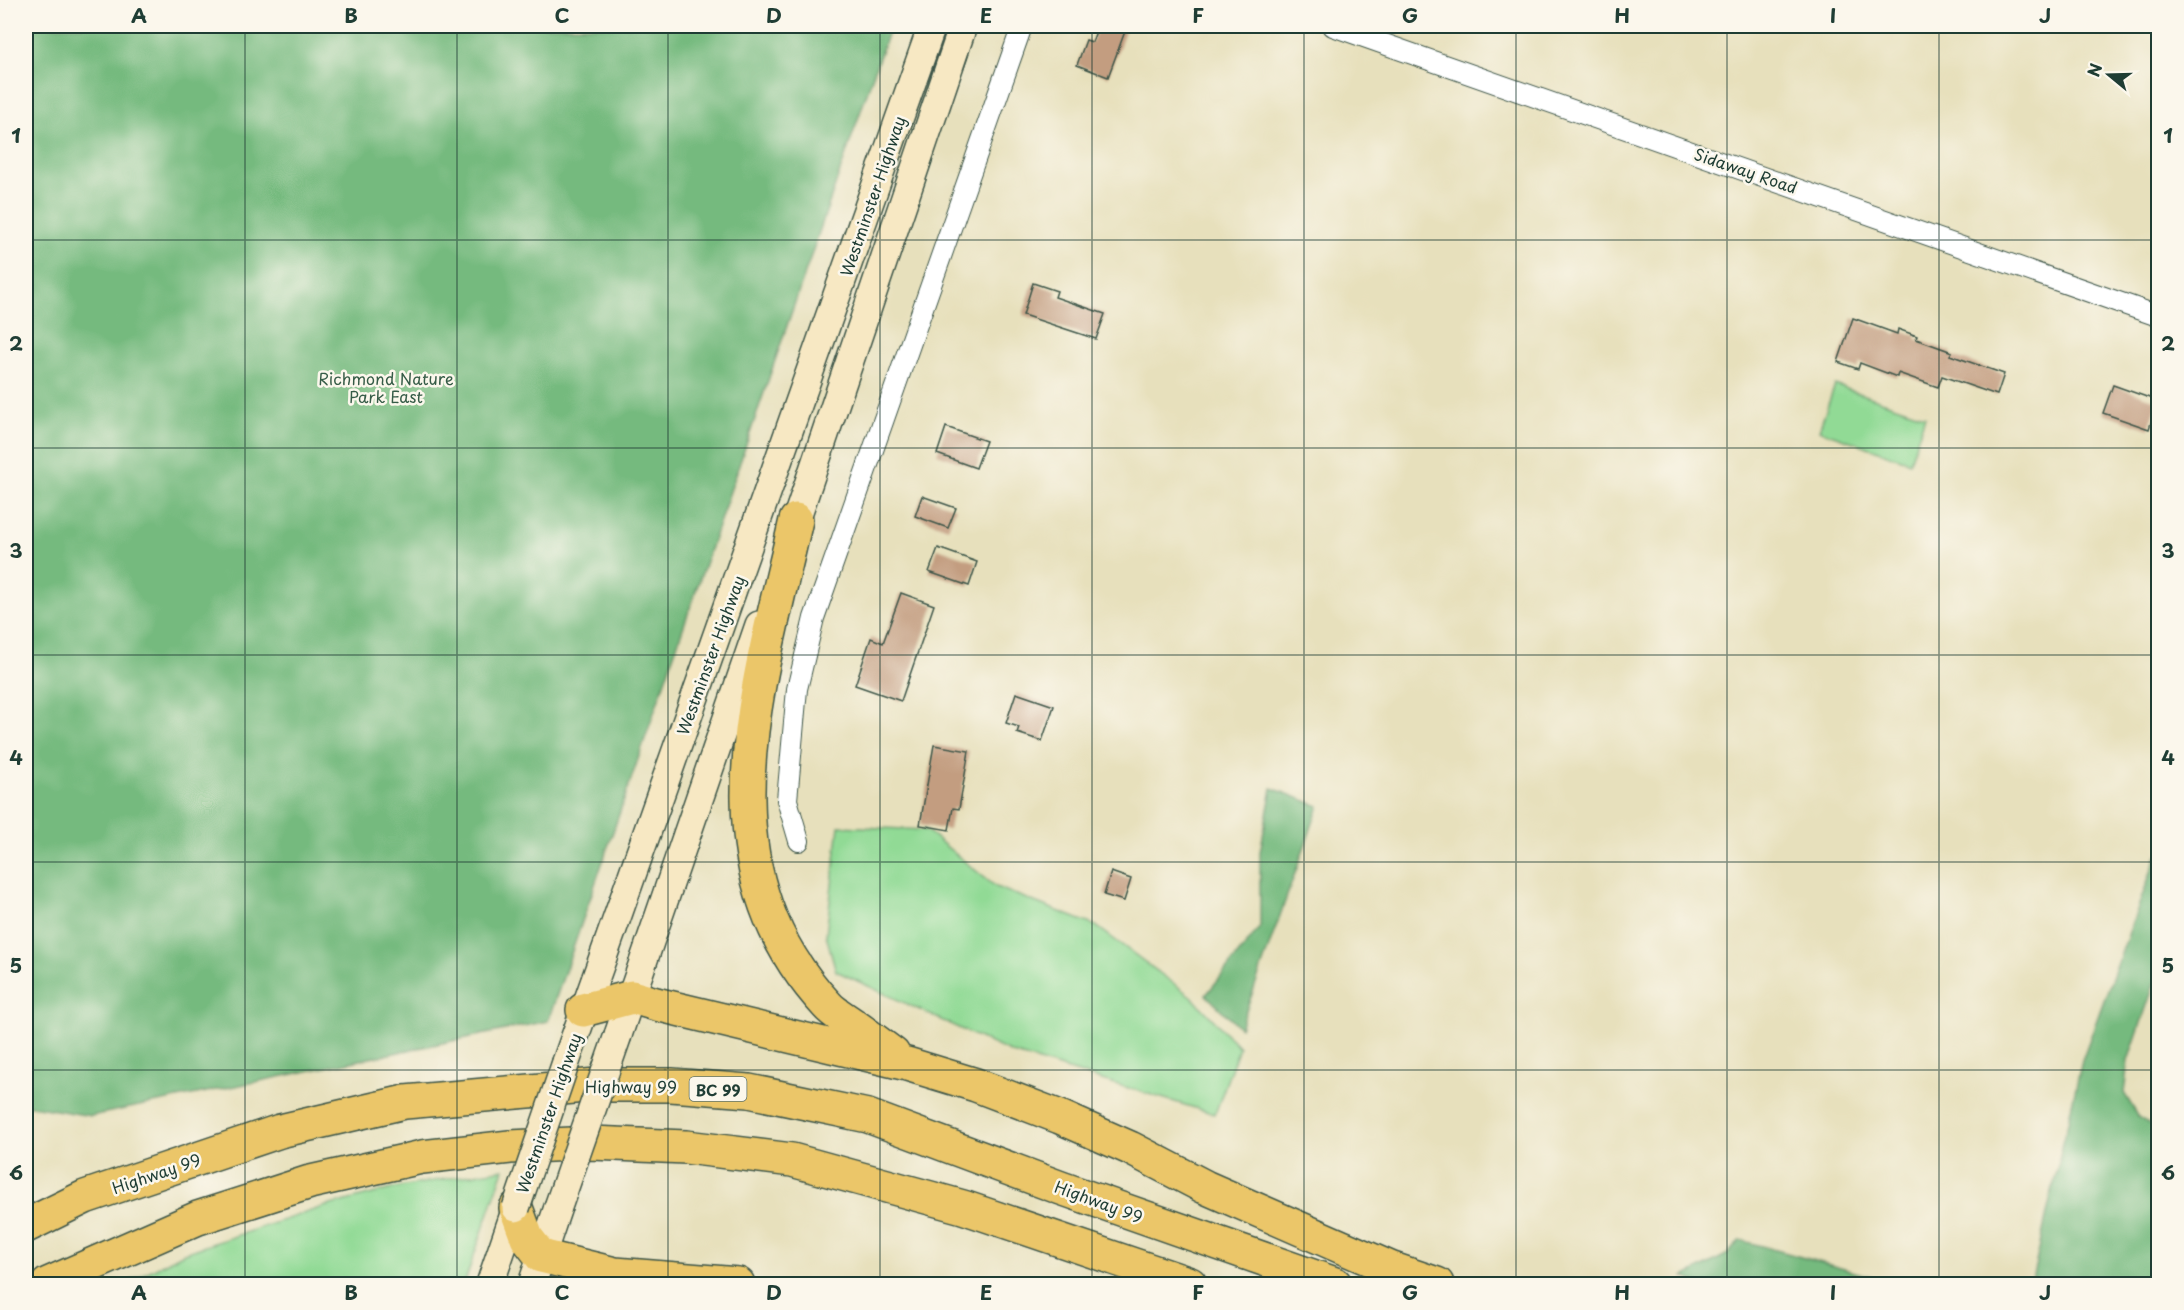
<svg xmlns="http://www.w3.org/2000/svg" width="2184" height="1310" viewBox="0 0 2184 1310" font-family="'Playpen Sans',sans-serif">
  <rect width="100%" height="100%" fill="#fbf7ec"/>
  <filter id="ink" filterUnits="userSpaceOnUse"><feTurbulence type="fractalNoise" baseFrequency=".0167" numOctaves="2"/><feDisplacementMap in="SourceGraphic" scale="12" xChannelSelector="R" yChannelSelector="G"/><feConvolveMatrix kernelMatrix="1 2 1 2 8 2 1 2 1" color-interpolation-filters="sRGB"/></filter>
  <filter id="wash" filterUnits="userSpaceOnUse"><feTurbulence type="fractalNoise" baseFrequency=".008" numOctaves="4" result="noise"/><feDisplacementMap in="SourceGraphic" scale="24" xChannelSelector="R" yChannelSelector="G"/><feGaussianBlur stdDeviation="1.35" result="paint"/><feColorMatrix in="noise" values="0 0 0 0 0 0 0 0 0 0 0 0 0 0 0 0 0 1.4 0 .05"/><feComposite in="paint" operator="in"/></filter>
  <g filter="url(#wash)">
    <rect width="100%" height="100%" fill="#e7e0bc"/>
    <path fill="#91da95" stroke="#588c64" stroke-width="1.5" d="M 1835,385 L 1925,416 L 1910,462 L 1819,430 Z
      M 839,826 L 926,830 L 996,887 L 1096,926 L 1192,997 L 1239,1047 L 1215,1114 L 1012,1053 L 836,971 L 826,935 Z
      M 504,1169 L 464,1284 L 125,1284 L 184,1253 L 323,1207 L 399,1187 Z"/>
    <path fill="#74ba7e" stroke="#4a7c59" stroke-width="1.5" d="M 26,26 L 890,26 L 548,1021 L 91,1116 L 26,1105 Z
      M 1272,788 L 1319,806 L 1240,1028 L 1206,995 L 1260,927 L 1260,852 Z
      M 2158,853 L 2158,973 L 2128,1061 L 2124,1093 L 2138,1116 L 2158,1131 L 2158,1284 L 2031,1284 L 2082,1060 Z
      M 1740,1240 L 1898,1284 L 1700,1284 L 1684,1277 L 1728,1254 Z"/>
    <g id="blocks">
      <path fill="#c39d80" d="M 1098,26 L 1127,26 L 1108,77 L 1077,65 L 1086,40 L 1092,42 Z
        M 1033,283 L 1057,291 L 1055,297 L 1105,314 L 1096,339 L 1023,315 Z
        M 1853,318 L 1897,334 L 1898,329 L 1917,336 L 1916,339 L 1952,352 L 1950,355 L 2004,374 L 1997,395 L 1942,376 L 1938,387 L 1898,373 L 1897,377 L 1860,363 L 1858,369 L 1838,362 Z
        M 2113,385 L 2158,401 L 2149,429 L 2103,413 Z
        M 946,427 L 986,441 L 976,468 L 937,454 Z
        M 922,496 L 956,508 L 948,528 L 915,516 Z
        M 938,548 L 977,562 L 969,586 L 929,572 Z
        M 901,593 L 934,605 L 901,701 L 855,685 L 871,638 L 883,643 Z
        M 1016,693 L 1054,706 L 1042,741 L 1017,733 L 1019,727 L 1006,723 Z
        M 934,745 L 969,751 L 959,809 L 953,808 L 949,830 L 920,825 Z
        M 1111,872 L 1131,879 L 1124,901 L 1104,895 Z"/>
    </g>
  </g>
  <g filter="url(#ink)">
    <use href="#blocks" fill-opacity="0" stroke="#3d5548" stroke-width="1.5"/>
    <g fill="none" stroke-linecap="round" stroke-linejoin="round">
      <defs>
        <path id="street" d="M 1333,26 L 2158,316
          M 799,841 L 787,800 L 797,689 L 814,618 L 1022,26"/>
        <path id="secondary" d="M 790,538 L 963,26
          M 618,1035 L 759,625
          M 566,1062 L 932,26
          M 490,1284 L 516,1208
          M 532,1284 L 558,1207"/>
        <path id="highway" d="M 796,520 C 759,685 696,864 827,1005 C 833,1012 842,1017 849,1022 C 864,1032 878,1043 893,1054
          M 583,1010 L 632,997 L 656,1004 L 907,1064 L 976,1085 L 1060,1117 L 1130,1148 L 1205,1187 L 1390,1268 L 1437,1284
          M 516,1208 L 527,1238 L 541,1256 L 615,1274 L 738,1284
          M 26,1226 L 85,1197 L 280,1131 L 405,1102 L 597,1085 L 671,1085 L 749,1091 L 868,1116 L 1061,1188 L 1335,1284
          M 48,1284 L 198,1218 L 310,1182 L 422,1157 L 510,1147 L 592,1143 L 686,1147 L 792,1160 L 963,1207 L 1190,1284"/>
      </defs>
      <use href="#street" stroke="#3d5548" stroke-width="22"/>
      <use href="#secondary" stroke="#3d5548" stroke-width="30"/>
      <use href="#highway" stroke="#3d5548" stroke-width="36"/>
      <use href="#street" stroke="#fff" stroke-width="20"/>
      <use href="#secondary" stroke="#f7e8c3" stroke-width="27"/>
      <use href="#highway" stroke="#ebc669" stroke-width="33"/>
      <defs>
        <path id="secondary-bridge" d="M 558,1207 L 618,1035
          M 516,1208 L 566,1062"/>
      </defs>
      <use href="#secondary-bridge" stroke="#3d5548" stroke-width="30" stroke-linecap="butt"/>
      <use href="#secondary-bridge" stroke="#f7e8c3" stroke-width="27"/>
    </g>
  </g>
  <path fill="none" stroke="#1f3d34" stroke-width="1.5" stroke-opacity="0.55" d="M 245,26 L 245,1284M 457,26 L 457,1284M 668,26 L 668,1284M 880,26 L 880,1284M 1092,26 L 1092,1284M 1304,26 L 1304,1284M 1516,26 L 1516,1284M 1727,26 L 1727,1284M 1939,26 L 1939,1284M 26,240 L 2158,240M 26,448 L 2158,448M 26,655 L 2158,655M 26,862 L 2158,862M 26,1070 L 2158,1070"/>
  <g text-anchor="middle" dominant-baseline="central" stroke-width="5" stroke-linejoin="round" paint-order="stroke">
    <rect fill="#fbf7ec" stroke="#61756b" stroke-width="1.5" x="689.5" y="1077" width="57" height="24" rx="4.5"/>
    <g font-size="15" font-weight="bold" fill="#1f3d34">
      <text x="718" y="1089">BC 99</text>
    </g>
    <g font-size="16" fill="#1f3d34" stroke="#fbf7ec">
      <text transform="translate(1746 170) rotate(19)">Sidaway Road</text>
      <text transform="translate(872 196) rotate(-71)">Westminster Highway</text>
      <text transform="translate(710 655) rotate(-70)">Westminster Highway</text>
      <text x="631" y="1086">Highway 99</text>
      <text transform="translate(548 1113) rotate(-71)">Westminster Highway</text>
      <text transform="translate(156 1173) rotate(-19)">Highway 99</text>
      <text transform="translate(1099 1201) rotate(20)">Highway 99</text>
    </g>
    <g font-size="16" fill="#365c47" stroke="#fbf7ec">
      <text x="386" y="378">Richmond Nature<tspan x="386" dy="18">Park East</tspan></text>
    </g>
  </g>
  <rect width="2184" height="1310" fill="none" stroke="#fbf7ec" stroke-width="66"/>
  <g transform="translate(2109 75) rotate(289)" stroke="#fbf7ec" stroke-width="4.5" paint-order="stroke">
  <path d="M0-4.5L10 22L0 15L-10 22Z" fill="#1f3d34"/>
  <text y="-9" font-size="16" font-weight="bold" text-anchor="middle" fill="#1f3d34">N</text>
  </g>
  <rect x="33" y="33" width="2118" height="1244" fill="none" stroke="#1f3d34" stroke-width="2"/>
  <g font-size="20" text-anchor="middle" font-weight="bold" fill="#1f3d34">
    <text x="139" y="23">A</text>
    <text x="351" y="23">B</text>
    <text x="562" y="23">C</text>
    <text x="774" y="23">D</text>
    <text x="986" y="23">E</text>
    <text x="1198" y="23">F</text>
    <text x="1410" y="23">G</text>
    <text x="1622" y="23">H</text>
    <text x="1833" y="23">I</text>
    <text x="2045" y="23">J</text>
    <text x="16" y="143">1</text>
    <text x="2168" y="143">1</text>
    <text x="16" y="351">2</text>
    <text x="2168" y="351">2</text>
    <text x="16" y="558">3</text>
    <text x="2168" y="558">3</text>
    <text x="16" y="765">4</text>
    <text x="2168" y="765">4</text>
    <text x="16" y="973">5</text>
    <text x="2168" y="973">5</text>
    <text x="16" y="1180">6</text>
    <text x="2168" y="1180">6</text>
    <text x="139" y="1300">A</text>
    <text x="351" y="1300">B</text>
    <text x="562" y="1300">C</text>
    <text x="774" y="1300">D</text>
    <text x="986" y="1300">E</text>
    <text x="1198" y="1300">F</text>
    <text x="1410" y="1300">G</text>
    <text x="1622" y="1300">H</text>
    <text x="1833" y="1300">I</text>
    <text x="2045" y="1300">J</text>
  </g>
</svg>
